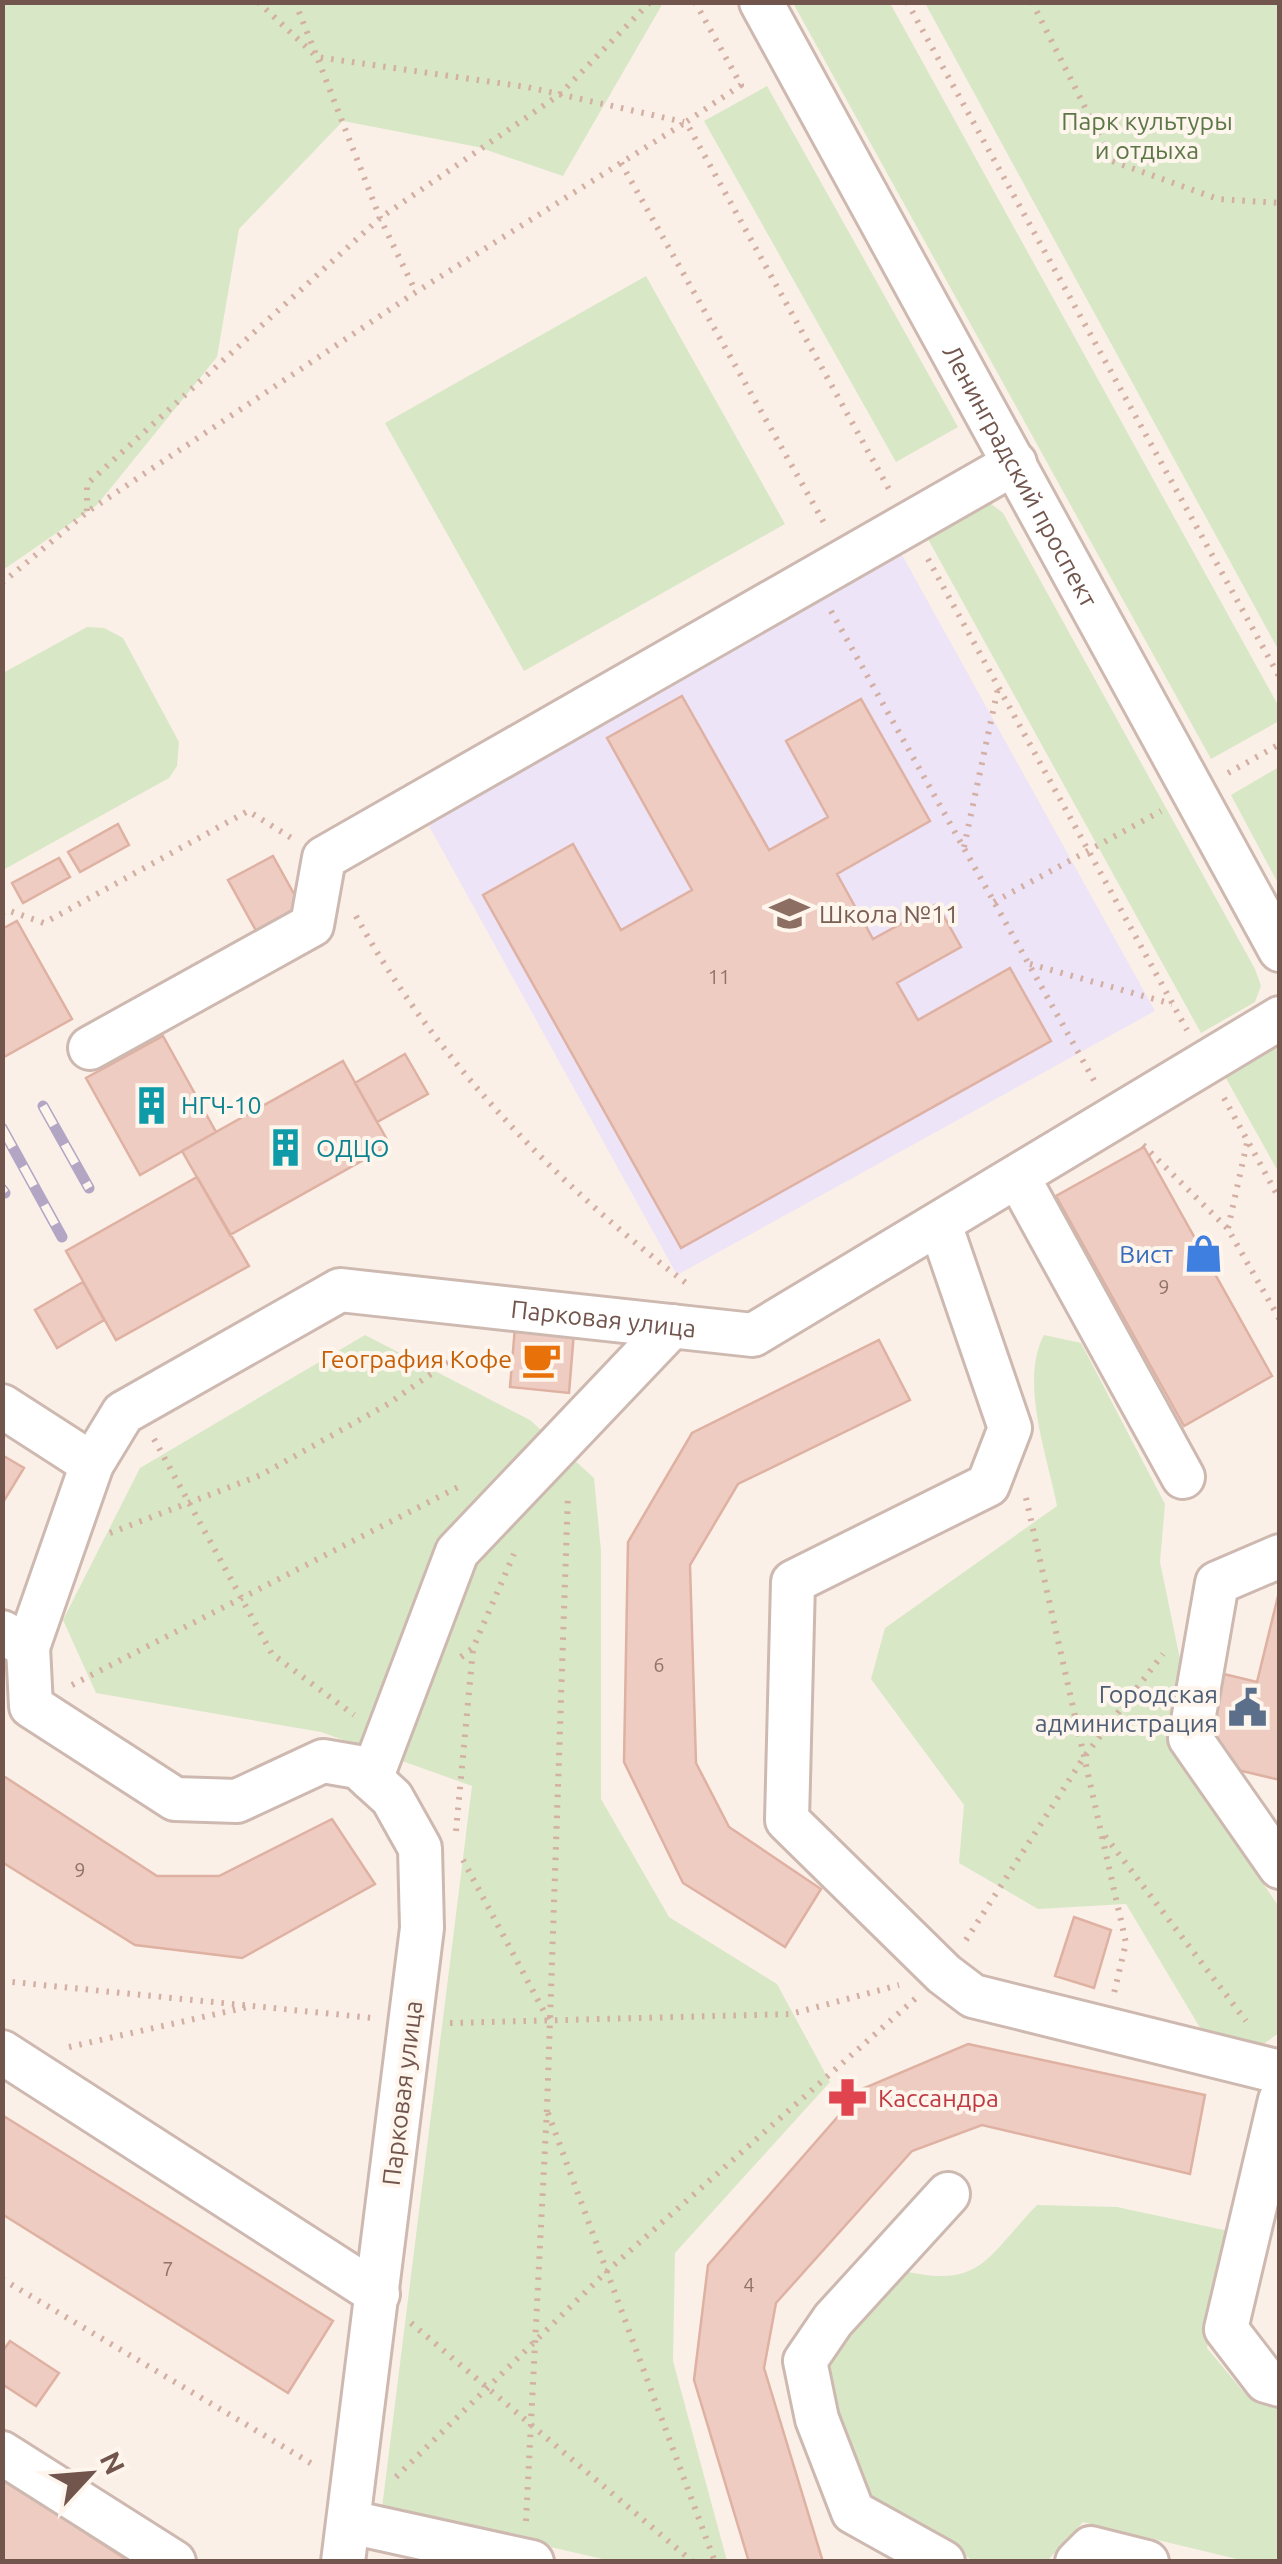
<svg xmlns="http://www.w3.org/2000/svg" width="1282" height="2564" viewBox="0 0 1282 2564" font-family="Ubuntu,sans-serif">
  <rect width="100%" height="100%" fill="#fbf0e7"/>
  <path fill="#ede4f7" d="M 901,553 L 1155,1011 L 677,1275 L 424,817 Z"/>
  <path fill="#d8e7c6" d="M 3,2 L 663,2 L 663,3 L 563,176 L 478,147 L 343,121 L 239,229 L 217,357 L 97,505 L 3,570 Z
    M 793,3 L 890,3 L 1279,707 L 1279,721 L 1211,759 Z
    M 925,3 L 1279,3 L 1279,651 Z
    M 767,86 L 958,427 L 896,462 L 704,121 Z
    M 646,276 L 785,524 L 524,671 L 385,423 Z
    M 974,501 L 990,503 L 1003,513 L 1255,969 L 1261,986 L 1255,1002 L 1201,1033 L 923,530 Z
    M 87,627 L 104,628 L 123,638 L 179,742 L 177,766 L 169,778 L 3,870 L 3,673 Z
    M 1279,767 L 1279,885 L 1231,795 Z
    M 1279,1044 L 1279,1173 L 1223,1073 Z
    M 365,1335 L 530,1420 L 594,1478 L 601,1551 L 601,1799 L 669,1917 L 777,1984 L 830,2082 L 675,2253 L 673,2361 L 727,2561 L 611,2561 L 382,2508 L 472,1786 L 321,1732 L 96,1693 L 63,1620 L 140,1468 Z
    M 1044,1335 L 1081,1343 L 1165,1504 L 1160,1562 L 1181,1664 L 1170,1745 L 1279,1907 L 1279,2033 L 1262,2045 L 1202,2031 L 1126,1904 L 1038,1909 L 959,1863 L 964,1805 L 871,1679 L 885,1628 L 1057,1506 C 1048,1458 1019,1381 1044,1335 Z
    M 1037,2205 L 1117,2207 L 1233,2232 L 1207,2348 L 1242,2390 L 1279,2402 L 1279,2561 L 1245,2561 L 1083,2522 L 1047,2561 L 974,2561 L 874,2503 L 835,2422 L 829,2353 L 900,2270 C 981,2290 985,2259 1037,2205 Z"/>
  <path fill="#eeccc1" stroke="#dfb1a2" stroke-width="2.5" d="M 682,696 L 769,850 L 828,817 L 786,741 L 861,699 L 930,821 L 837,874 L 873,939 L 937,904 L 961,947 L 897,983 L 918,1020 L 1010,968 L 1051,1041 L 681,1248 L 483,895 L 573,844 L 621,930 L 692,890 L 607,738 Z
    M 118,824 L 129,845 L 80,872 L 68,852 Z
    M 273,856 L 304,912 L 259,936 L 228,880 Z
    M 59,858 L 70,877 L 23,903 L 12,883 Z
    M 17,921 L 72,1019 L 2,1058 L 2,929 Z
    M 163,1036 L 216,1132 L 140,1175 L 86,1078 Z
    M 405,1054 L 428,1094 L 377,1122 L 355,1083 Z
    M 343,1061 L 390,1145 L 230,1235 L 182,1151 Z
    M 1144,1147 L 1272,1376 L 1184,1426 L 1056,1196 Z
    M 197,1177 L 249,1266 L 116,1340 L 66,1251 Z
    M 83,1282 L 104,1320 L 57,1348 L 35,1310 Z
    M 515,1327 L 574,1332 L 569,1393 L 510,1387 Z
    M 879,1340 L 910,1400 L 738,1484 L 690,1565 L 696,1763 L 729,1827 L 821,1889 L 785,1947 L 683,1883 L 624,1762 L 628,1542 L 692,1433 Z
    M 2,1455 L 24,1468 L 2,1504 Z
    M 1279,1592 L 1280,1780 L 1225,1767 L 1210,1734 L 1224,1674 L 1257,1682 Z
    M 2,1775 L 157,1876 L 219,1876 L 332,1819 L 375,1884 L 242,1958 L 135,1945 L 2,1862 Z
    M 1074,1917 L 1111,1930 L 1094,1988 L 1055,1976 Z
    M 968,2044 L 1205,2095 L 1190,2174 L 982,2125 L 912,2151 L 776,2303 L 764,2368 L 823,2562 L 749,2562 L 694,2380 L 708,2265 L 862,2089 Z
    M 2,2115 L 333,2321 L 288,2393 L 2,2214 Z
    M 10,2341 L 59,2373 L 36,2406 L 2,2384 L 2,2352 Z
    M 2,2478 L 130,2562 L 2,2562 Z"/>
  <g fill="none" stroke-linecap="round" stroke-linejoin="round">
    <defs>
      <g id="minor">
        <path id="s1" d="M 761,2 L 1280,950"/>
        <path d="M 90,1048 L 312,925 L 324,858 L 1015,463"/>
        <path d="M 1018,1177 L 1183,1477"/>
        <path d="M 940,1224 L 1010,1428 L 988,1485 L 793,1582 L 787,1820 L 944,1974 L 973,1996 L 1280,2072"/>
        <path d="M 2,1406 L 92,1464"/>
        <path d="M 1280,1556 L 1217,1583 L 1190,1738 L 1280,1867"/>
        <path id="s2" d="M 2,1632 L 28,1647 L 92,1464 L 123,1413 L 340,1290 L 753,1335 L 1280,1018"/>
        <path d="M 28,1647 L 31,1706 L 175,1799 L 237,1801 L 323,1761 L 358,1767 L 392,1798 L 420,1848 L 422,1928 L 343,2562"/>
        <path d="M 371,1779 L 457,1552 L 672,1326"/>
        <path d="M 2,2052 L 378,2294"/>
        <path d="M 1280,2100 L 1226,2329 L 1266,2381 L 1280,2385"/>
        <path d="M 2,2453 L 174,2562"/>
        <path d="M 350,2522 L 532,2562"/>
        <path d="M 943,2562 L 853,2512 L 817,2419 L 805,2361 L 833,2320 L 948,2194"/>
        <path d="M 1077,2562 L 1091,2548 L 1147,2562"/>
      </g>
    </defs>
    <use href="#minor" stroke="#ceb9b1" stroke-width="48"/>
    <path stroke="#d3afa4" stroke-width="6" stroke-dasharray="2.5 8" stroke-linecap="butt" d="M 258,2 L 317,57 L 380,218 L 416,292
      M 295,2 L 317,57 L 527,87 L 684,122
      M 695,2 L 741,85 L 686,122 L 890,491
      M 907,2 L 1280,678
      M 1032,2 L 1112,161 L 1218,199 L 1280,203
      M 621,163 L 827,528
      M 87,511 L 87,484 L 380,218 L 559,95 L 650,2
      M 928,559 L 1187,1030
      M 2,583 L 87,512 L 416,292 L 686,122
      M 831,611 L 1096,1084
      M 1228,773 L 1280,744
      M 964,847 L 998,688
      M 994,902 L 1161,811
      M 2,913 L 7,910 L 44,923 L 248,811 L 293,839
      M 356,916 C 436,1061 559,1187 690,1286
      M 1030,964 L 1172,1004
      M 1224,1098 L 1280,1200
      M 1143,1145 L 1228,1229 L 1280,1320
      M 1228,1228 L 1247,1143
      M 154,1439 L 272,1654 L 354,1715
      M 1026,1498 L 1126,1943 L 1114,1993
      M 110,1533 L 261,1475 L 388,1404 L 471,1346
      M 461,1657 L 473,1648 L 514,1554
      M 72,1685 L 462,1485
      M 456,1831 L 473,1649
      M 1105,1836 L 1246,2021
      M 463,1860 L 549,2021
      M 966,1940 L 1084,1757 L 1163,1654
      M 2,1981 L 373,2018
      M 450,2023 L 791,2014 L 899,1985
      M 69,2047 L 252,2006
      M 548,2113 L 715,2562
      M 2,2279 L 314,2465
      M 411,2323 L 693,2562
      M 396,2477 L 606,2272 L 916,1998
      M 526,2521 L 547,2108 L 568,1494"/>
    <use href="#minor" stroke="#fff" stroke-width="42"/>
    <defs>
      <path id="rail" d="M 43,1106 L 89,1188
        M 2,1128 L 62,1237
        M 2,1189 L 5,1193"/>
    </defs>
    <use href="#rail" stroke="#b2a6c4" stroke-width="11"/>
    <use href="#rail" stroke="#fef5ed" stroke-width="8" stroke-dasharray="22" stroke-linecap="butt"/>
  </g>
  <defs>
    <symbol id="school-bare" viewBox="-9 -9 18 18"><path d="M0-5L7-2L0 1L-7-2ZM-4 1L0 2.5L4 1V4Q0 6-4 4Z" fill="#8d6e63" stroke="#fef5ed" stroke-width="2.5" paint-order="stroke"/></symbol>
    <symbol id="building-bare" viewBox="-9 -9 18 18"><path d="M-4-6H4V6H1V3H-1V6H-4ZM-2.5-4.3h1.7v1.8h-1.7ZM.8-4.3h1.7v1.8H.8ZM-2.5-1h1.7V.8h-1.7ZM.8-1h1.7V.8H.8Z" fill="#0f9aa8" stroke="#fef5ed" stroke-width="2.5" paint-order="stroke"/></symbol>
    <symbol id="shop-bare" viewBox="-9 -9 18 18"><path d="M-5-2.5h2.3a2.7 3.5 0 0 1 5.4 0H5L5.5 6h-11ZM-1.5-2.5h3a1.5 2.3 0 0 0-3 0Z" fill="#3f7fe0" stroke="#fef5ed" stroke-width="2.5" paint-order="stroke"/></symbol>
    <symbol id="cafe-bare" viewBox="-9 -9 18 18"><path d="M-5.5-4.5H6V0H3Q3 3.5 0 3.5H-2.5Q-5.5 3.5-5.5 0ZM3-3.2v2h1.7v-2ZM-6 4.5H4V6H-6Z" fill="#e8710a" stroke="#fef5ed" stroke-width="2.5" paint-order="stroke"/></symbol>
    <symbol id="civic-bare" viewBox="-9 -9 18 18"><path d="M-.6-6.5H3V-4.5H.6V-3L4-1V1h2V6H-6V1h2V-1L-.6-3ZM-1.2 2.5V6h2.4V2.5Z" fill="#5c6f8a" stroke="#fef5ed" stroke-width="2.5" paint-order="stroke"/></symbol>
    <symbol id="pharmacy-bare" viewBox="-9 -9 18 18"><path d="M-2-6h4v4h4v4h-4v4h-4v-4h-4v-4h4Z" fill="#e0444e" stroke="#fef5ed" stroke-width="2.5" paint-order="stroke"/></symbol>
  </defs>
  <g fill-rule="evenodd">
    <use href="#school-bare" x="762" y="886" width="55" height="55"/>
    <use href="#building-bare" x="124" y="1078" width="55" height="55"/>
    <use href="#building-bare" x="258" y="1120" width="55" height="55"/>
    <use href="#shop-bare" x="1176" y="1226" width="55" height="55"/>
    <use href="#cafe-bare" x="514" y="1332" width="55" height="55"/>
    <use href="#civic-bare" x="1220" y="1680" width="55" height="55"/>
    <use href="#pharmacy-bare" x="820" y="2070" width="55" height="55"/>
  </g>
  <g text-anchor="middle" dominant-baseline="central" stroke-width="8" stroke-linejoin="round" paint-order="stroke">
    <g font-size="20" fill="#91736a">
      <text x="719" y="976">11</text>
      <text x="1164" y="1286">9</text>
      <text x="659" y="1664">6</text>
      <text x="80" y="1869">9</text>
      <text x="168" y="2268">7</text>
      <text x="749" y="2284">4</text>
    </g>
    <g font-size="25" fill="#5c7746" stroke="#fef5ed">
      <text x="1147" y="121">Парк культуры<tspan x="1147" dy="29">и отдыха</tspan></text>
    </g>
    <g font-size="25" fill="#72554d" stroke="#fef5ed">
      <text stroke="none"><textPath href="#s1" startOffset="540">Ленинградский проспект</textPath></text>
      <text stroke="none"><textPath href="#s2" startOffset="798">Парковая улица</textPath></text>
      <text transform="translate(402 2093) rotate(-83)">Парковая улица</text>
    </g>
    <g font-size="25" fill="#785e54" stroke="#fef5ed" text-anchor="start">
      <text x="819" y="914">Школа №11</text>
    </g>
    <g font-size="25" fill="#0d838f" stroke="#fef5ed" text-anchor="start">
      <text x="181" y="1105">НГЧ-10</text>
      <text x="316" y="1148">ОДЦО</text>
    </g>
    <g font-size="25" fill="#366cbe" stroke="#fef5ed" text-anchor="end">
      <text x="1173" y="1254">Вист</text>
    </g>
    <g font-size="25" fill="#c56008" stroke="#fef5ed" text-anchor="end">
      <text x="512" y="1359">География Кофе</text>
    </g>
    <g font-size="25" fill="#4e5e75" stroke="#fef5ed" text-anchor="end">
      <text x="1218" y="1694">Городская<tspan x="1218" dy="29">администрация</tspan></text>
    </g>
    <g font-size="25" fill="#be3a42" stroke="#fef5ed" text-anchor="start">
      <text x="878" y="2098">Кассандра</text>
    </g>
  </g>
  <rect width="1282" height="2564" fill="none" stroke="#72554d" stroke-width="10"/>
  <g transform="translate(90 2474) rotate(64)" stroke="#fef5ed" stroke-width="8" paint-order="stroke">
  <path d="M0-8L18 38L0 25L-18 38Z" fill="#72554d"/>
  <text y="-15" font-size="28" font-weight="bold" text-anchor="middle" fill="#72554d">N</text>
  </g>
</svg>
